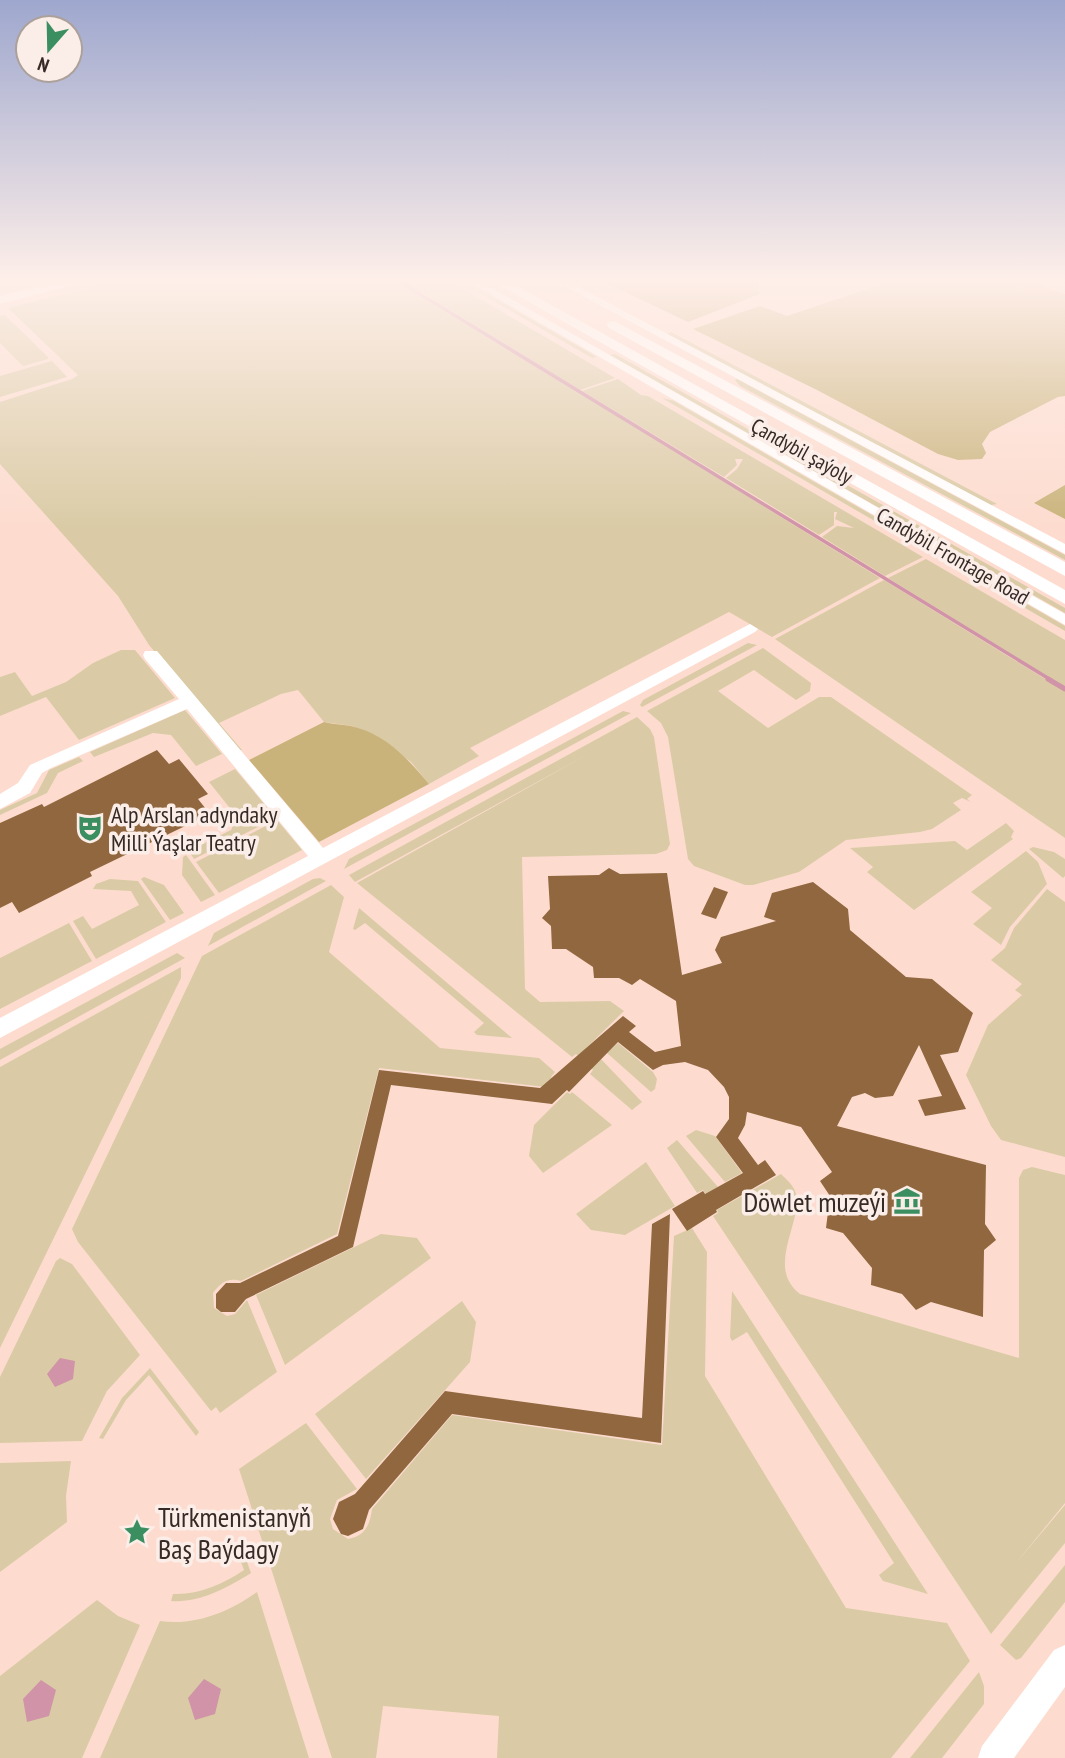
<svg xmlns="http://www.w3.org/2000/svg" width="1065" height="1758" viewBox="0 0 1065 1758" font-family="'PT Sans Narrow',sans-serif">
  <rect width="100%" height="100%" fill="#fddccf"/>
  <path fill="#dacba6" d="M 109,283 L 453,283 L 615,378 L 580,390 L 421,292 L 417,293 L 880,578 L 772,637 L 729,612 L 470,748 L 479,756 L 429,784 L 411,762 L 375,735 L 352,726 L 324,722 L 298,690 L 281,694 L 219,723 L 242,750 L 239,751 L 149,645 L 118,596 L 0,464 L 0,402 L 72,379 L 78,375 L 8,308 Z
    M 462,283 L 468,283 L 597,357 L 592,358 Z
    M 5,315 L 48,357 L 48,359 L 23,366 L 0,343 L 0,316 Z
    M 671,332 L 997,504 L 991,505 L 667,334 Z
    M 615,354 L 762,437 L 762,438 L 751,435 L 610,355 Z
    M 52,361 L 67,377 L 0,397 L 0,376 Z
    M 618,379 L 641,395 L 648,396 L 923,557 L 885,576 L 822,537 L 837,526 L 854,528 L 835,519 L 837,512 L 834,512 L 834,525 L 819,535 L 726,478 L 737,469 L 743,459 L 735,459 L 737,465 L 724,477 L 582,391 Z
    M 737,379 L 1065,555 L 1065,560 L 740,386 L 735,380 Z
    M 662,398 L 674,401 L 1065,626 L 1065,631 Z
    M 775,449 L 787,451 L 1065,608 L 1065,613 Z
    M 926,559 L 1065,640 L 1065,687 L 888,578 Z
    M 884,580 L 1065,691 L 1065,838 L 775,639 Z
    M 748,643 L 757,645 L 642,707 L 640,705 L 643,700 Z
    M 763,648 L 811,683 L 810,691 L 796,700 L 754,670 L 718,691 L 768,728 L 819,697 L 831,697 L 972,795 L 967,799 L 971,802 L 962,798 L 953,803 L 961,810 L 932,829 L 920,832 L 846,840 L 799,872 L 753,885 L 745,885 L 694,866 L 688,859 L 668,737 L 661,723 L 647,711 Z
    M 121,650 L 135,650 L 175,698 L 79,740 L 46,697 L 0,716 L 0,677 L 15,672 L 32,696 L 66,682 L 93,663 Z
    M 185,710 L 222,754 L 196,766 L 171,735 L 153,733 L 94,757 L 90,752 Z
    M 623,711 L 631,713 L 344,869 L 349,859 Z
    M 637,717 L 650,729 L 654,737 L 670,844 L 667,850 L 656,854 L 522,857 L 525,989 L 540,1002 L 610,1001 L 624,1011 L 578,1056 L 576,1054 L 572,1057 L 357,883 L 590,753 L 355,882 L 349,875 Z
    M 79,757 L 83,761 L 58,773 L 47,793 L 0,815 L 0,810 L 37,793 L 49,770 Z
    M 235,769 L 276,818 L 194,859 L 189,851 L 231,830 L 237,817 L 209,782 Z
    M 277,820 L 302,850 L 219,893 L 196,862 Z
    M 1006,823 L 1014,831 L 1011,837 L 1013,839 L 914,910 L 867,872 L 873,867 L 850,848 L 955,841 L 967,850 Z
    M 1033,847 L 1054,852 L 1065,859 L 1065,876 L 1063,878 L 1029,849 Z
    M 1026,851 L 1038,862 L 1047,884 L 1010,927 L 1001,945 L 973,924 L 992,908 L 971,892 Z
    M 186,855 L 215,895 L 201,902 L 182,875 L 183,857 Z
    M 144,877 L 164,885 L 184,913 L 170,920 L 141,879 Z
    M 320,878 L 326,881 L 208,946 L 214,933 L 313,879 Z
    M 110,879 L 138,881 L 166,922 L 96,959 L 73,921 L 83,916 L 92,929 L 139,905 L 131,891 L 93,889 L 96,884 Z
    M 331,885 L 344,897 L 329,952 L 440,1048 L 539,1058 L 555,1072 L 551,1077 L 553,1080 L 545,1087 L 379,1068 L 337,1234 L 241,1281 C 228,1277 221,1282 213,1293 L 214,1308 L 227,1316 L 235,1314 L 247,1300 L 277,1372 L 220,1413 L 216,1407 L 211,1411 L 78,1242 L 72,1229 L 202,956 Z
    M 1047,889 L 1065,902 L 1065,1157 L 1001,1140 L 991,1126 L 966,1075 L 988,1025 L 1022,995 L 1015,990 L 1022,984 L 991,960 L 1005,948 L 1014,928 Z
    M 359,908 L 512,1038 L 477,1035 L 474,1032 L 484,1023 L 365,923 L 355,930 L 353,929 Z
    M 69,923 L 92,961 L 0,1009 L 0,958 Z
    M 177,953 L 185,958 L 0,1060 L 0,1049 Z
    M 181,967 L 181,978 L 0,1348 L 0,1067 Z
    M 618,1043 L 653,1072 L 657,1079 L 655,1089 L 651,1092 L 607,1053 Z
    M 601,1059 L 642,1102 L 632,1110 L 590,1074 L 593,1070 L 591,1068 Z
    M 567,1092 L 570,1094 L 572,1092 L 612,1125 L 543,1173 L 529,1156 L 534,1125 Z
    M 696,1130 L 715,1136 L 742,1173 L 725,1182 L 686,1136 Z
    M 677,1140 L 718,1187 L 705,1194 L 703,1190 L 697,1193 L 667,1148 Z
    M 646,1162 L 675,1206 L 625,1235 L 591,1230 L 576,1214 Z
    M 1032,1167 L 1065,1175 L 1065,1503 L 1016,1563 L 1065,1505 L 1065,1543 L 991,1634 L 713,1216 L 718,1213 L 717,1210 L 781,1174 C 786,1179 792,1184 795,1191 C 805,1221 764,1266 800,1294 L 1019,1358 L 1019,1178 L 1023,1170 Z
    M 692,1228 L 707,1252 L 705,1376 L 846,1608 L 947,1623 L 970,1661 L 891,1758 L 497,1758 L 499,1716 L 383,1706 L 376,1758 L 332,1758 L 239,1469 L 306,1423 L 357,1489 L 337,1500 L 330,1519 L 333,1529 L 348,1539 C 365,1536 370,1525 372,1509 L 452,1415 L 662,1445 L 674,1236 Z
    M 381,1234 L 417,1238 L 431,1258 L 285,1365 L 256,1295 Z
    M 60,1258 L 72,1264 L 140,1355 L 107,1391 L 82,1441 L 0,1443 L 0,1377 L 56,1261 Z
    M 732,1291 L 928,1594 L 883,1581 L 879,1575 L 894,1563 L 747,1332 L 732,1341 L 730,1337 Z
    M 462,1301 L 476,1322 L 470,1362 L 366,1479 L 315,1414 Z
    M 150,1368 L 199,1432 L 196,1436 L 149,1375 L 126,1400 L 103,1439 L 99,1438 L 122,1398 Z
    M 71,1461 L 66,1496 L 67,1522 L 0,1572 L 0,1463 Z
    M 246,1559 L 251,1573 C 227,1588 200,1603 171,1601 L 173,1594 C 199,1595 223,1584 244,1570 L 241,1562 Z
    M 1065,1565 L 1065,1602 L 1021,1658 L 1016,1660 L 1000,1645 Z
    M 257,1592 L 309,1758 L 100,1758 L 160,1621 C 195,1626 229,1612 257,1592 Z
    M 97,1600 L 118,1616 L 140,1625 L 82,1758 L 0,1758 L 0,1676 Z
    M 979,1672 L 984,1686 L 984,1704 L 942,1758 L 910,1758 Z"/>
  <path fill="#c9b37b" d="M 606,283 L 758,283 L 760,294 L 688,322 Z
    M 885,283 L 1035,283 L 1065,294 L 1065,396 L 1058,397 L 990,432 L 982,444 L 986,453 L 982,459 L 958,460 L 938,454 L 817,390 L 693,329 L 760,306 L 787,316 Z
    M 1065,485 L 1065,519 L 1034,503 Z
    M 324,722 C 336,725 347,724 358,728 C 387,736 410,761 429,784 L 319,842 L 249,760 Z"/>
  <path fill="#d093a7" d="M 60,1358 L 75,1361 L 73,1379 L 55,1387 L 47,1374 Z
    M 204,1679 L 221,1689 L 215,1714 L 195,1720 L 188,1698 Z
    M 41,1680 L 56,1690 L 49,1716 L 27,1722 L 23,1699 Z"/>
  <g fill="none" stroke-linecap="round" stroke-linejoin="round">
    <path stroke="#d093a7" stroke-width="3.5" d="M 402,283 L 1051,680"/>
    <path stroke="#d093a7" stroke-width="5" d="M 1048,679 L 1065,689"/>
  </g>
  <path fill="#90673e" d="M 157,750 L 169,764 L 179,759 L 208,794 L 198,799 L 210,814 L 90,872 L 92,876 L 19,913 L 12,902 L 0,908 L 0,823 L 42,804 L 44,807 Z
    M 609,868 L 620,874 L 667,873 L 682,975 L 722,963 L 715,950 L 721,937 L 776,921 L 764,917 L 772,893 L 813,882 L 848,909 L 850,930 L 906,977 L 932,979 L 973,1013 L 958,1052 L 940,1055 L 966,1109 L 925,1116 L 918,1100 L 942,1096 L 919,1045 L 893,1096 L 875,1098 L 865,1093 L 852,1097 L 837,1126 L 986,1165 L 985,1224 L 996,1240 L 984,1250 L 983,1317 L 931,1302 L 916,1310 L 902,1294 L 871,1285 L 872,1268 L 843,1233 L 826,1228 L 830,1196 L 820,1181 L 832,1172 L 801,1127 L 747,1112 L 745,1125 L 738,1138 L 758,1165 L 765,1160 L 776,1175 L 716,1210 L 717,1212 L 687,1231 L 672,1209 L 703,1191 L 705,1194 L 743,1173 L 716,1137 L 729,1119 L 729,1097 L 724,1087 L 708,1070 L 685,1062 L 663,1065 L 653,1070 L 618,1042 L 569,1092 L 567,1090 L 552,1104 L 391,1085 L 353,1247 L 246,1299 L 235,1312 L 221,1312 L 216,1308 L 216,1294 L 226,1283 L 240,1283 L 338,1236 L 379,1070 L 540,1088 L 623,1016 L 636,1026 L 629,1032 L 655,1052 L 681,1046 L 676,1001 L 640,979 L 632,985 L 619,978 L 594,978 L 593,967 L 566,949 L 552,949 L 551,926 L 542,918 L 550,909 L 548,876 L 599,875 Z
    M 714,887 L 728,892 L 716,919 L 701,914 Z
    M 670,1214 L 661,1443 L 452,1414 L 369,1510 L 363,1529 L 348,1536 L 341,1534 L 333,1519 L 339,1502 L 355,1494 L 445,1391 L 642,1418 L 652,1224 Z"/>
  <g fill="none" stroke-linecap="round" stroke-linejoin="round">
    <path fill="#fff" fill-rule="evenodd" d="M 471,283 L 483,283 L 1065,614 L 1065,625 Z
      M 558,283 L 571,283 L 1065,544 L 1065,554 Z
      M 750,624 L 758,629 L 755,632 L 0,1038 L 0,1018 L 308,856 L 187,709 L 51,768 L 42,773 L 30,793 L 0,809 L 0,794 L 18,783 L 30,765 L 179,699 L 145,659 L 143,655 L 145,651 L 157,651 L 323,848 Z
      M 1065,1645 L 1065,1687 L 1014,1758 L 978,1758 L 982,1746 L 1054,1650 Z"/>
    <path fill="#fff" fill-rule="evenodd" d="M 49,283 L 73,283 L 71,286 L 0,304 L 0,296 Z
      M 495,283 L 512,283 L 1065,590 L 1065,604 Z
      M 614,321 L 1065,562 L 1065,576 L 609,328 L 607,325 L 609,322 Z"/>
  </g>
  <linearGradient id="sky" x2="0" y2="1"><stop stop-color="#9ea7ce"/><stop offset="0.53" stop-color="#feefe9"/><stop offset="1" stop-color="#feefe9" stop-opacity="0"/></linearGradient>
  <rect width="1065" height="529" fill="url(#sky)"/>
  <defs>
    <symbol id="theatre-bare" viewBox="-9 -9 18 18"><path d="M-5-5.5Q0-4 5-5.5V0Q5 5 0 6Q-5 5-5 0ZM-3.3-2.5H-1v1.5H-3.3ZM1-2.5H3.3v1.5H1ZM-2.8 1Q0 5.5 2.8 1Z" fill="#3b8e60" stroke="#fbeee9" stroke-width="2.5" paint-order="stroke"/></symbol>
    <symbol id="museum-bare" viewBox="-9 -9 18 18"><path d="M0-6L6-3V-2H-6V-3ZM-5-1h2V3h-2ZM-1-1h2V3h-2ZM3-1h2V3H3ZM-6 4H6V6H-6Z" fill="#3b8e60" stroke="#fbeee9" stroke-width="2.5" paint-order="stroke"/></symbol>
    <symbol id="sight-bare" viewBox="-9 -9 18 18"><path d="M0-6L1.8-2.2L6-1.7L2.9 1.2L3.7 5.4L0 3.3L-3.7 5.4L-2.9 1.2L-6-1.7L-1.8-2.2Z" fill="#3b8e60" stroke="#fbeee9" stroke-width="2.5" paint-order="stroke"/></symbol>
  </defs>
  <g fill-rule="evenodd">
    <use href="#theatre-bare" x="71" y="809" width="38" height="38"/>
    <use href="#museum-bare" x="888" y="1182" width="38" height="38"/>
    <use href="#sight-bare" x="118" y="1513" width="38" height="38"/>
  </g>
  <g text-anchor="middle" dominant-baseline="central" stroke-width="7" stroke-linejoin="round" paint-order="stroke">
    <g font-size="21" fill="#362a26" stroke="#fbeee9">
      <text transform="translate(802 451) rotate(29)">Çandybil şaýoly</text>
      <text transform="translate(953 556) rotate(30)">Candybil Frontage Road</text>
    </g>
    <g font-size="24" fill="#362a26" stroke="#fbeee9" text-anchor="start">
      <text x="111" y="814">Alp Arslan adyndaky<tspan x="111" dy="28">Milli Ýaşlar Teatry</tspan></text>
    </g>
    <g font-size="28" fill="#362a26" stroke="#fbeee9" text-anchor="end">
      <text x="886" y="1201">Döwlet muzeýi</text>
      <text x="158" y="1516" text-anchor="start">Türkmenistanyň<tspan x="158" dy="32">Baş Baýdagy</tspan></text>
    </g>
  </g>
  <g transform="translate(49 49) rotate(200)"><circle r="33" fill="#fbeee9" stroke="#aca09b" stroke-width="2"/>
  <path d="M0-5L12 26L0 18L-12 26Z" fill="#3b8e60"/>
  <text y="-10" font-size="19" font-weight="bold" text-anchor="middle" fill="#362a26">N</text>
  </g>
</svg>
